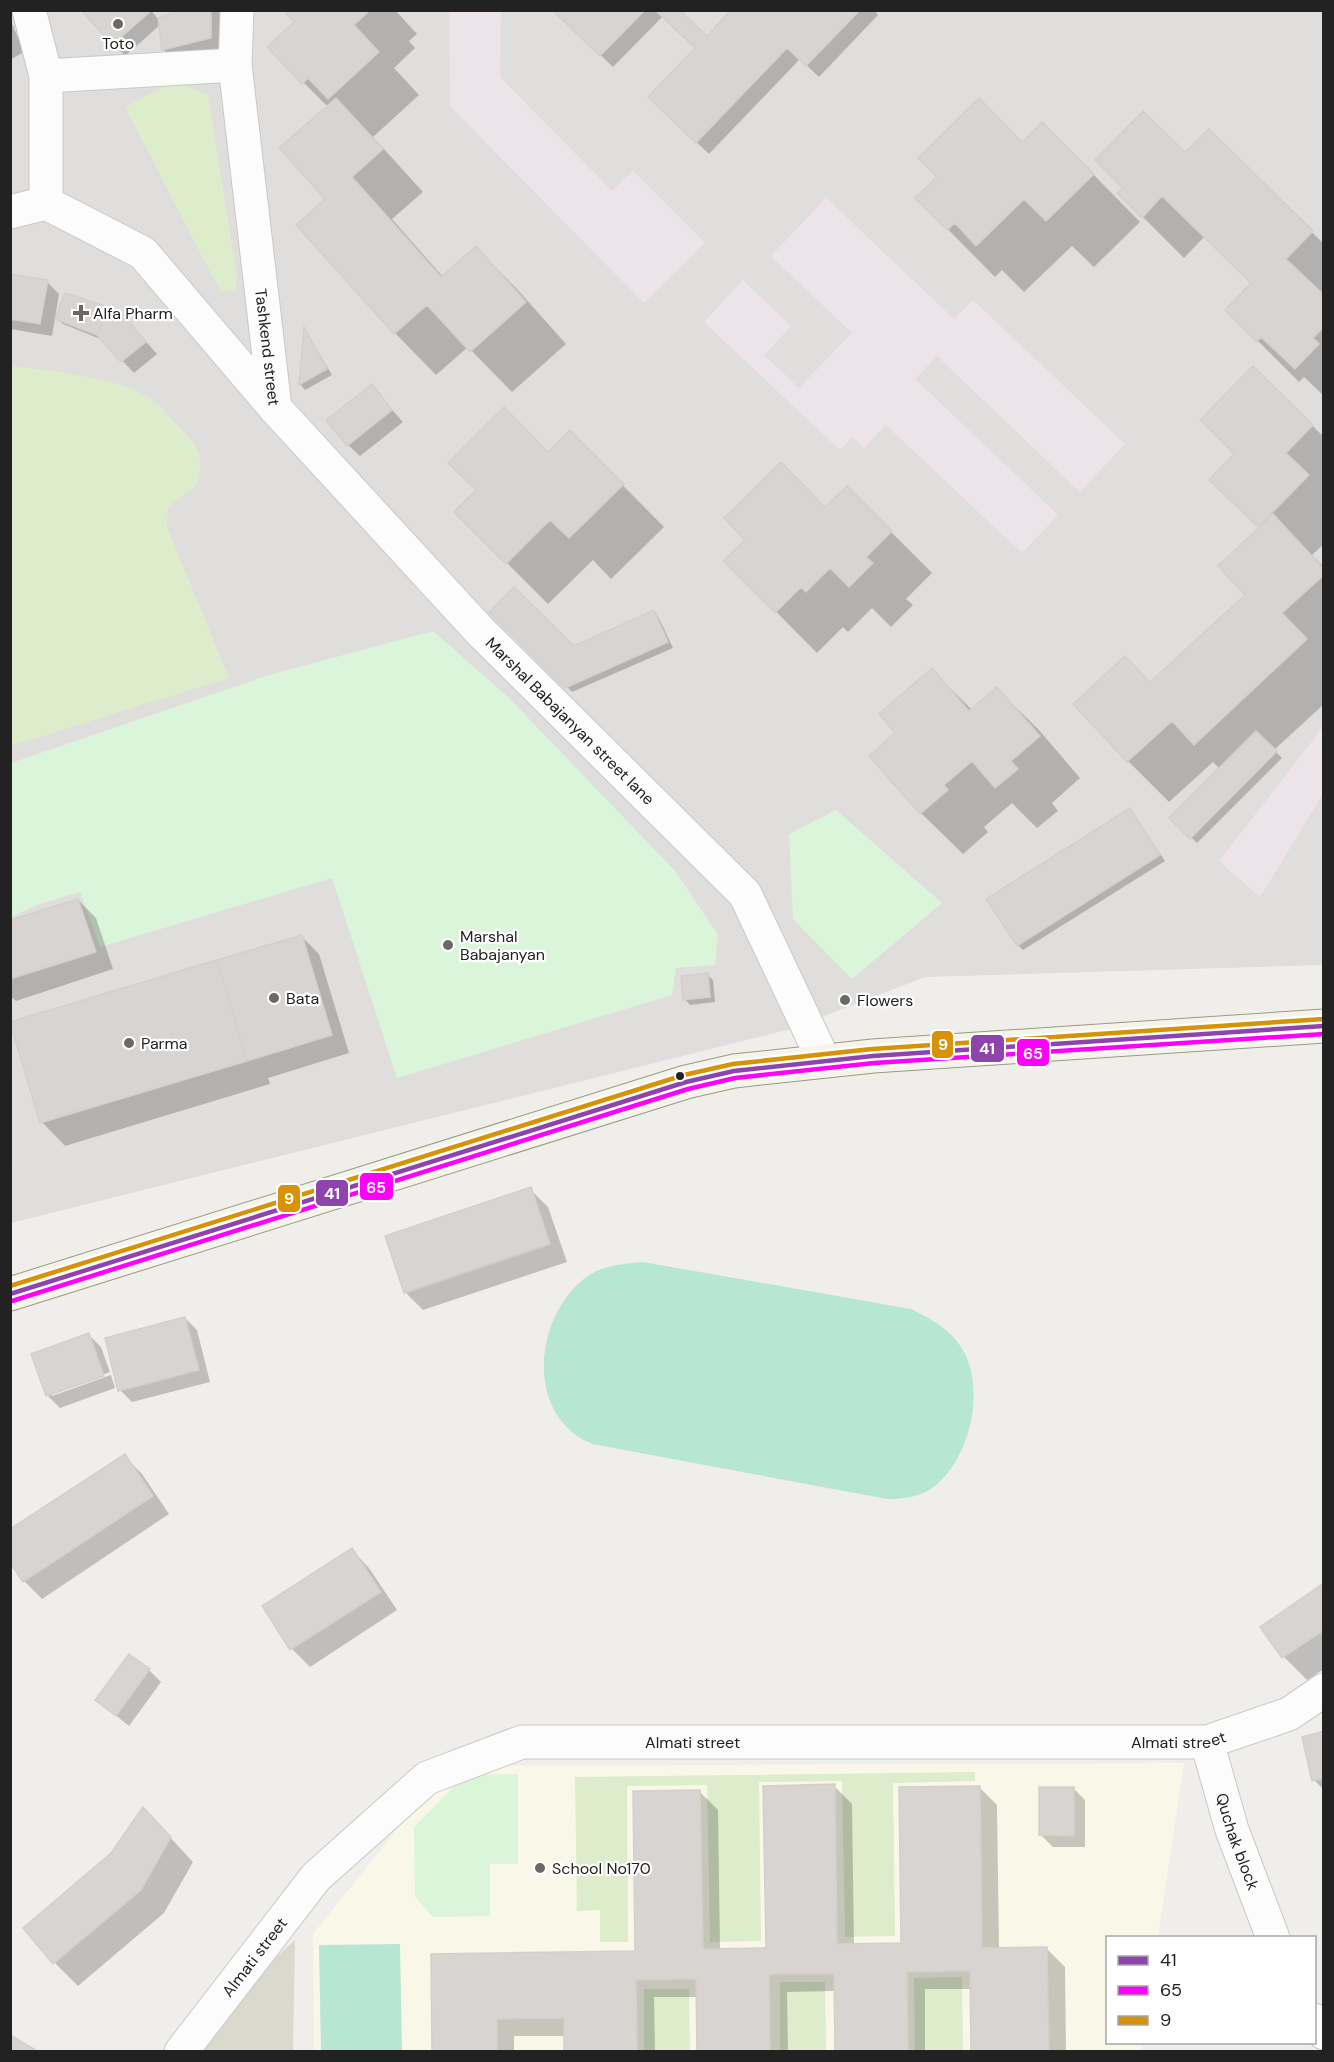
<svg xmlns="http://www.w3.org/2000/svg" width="1334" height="2062" viewBox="0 0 1334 2062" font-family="'DM Sans',sans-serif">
  <rect width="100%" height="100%" fill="#f0eeeb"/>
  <path fill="#dfdedc" d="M 10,11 L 1323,11 L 1323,965 L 925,977 L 791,1029 L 11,1223 Z"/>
  <path fill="#ede4e9" d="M 449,11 L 501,11 L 500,77 L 612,191 L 633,171 L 705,243 L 644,303 L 450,106 Z
    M 826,198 L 954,319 L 973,300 L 1125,444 L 1080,492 L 937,356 L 915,379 L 1058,515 L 1022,553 L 886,425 L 864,448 L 852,437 L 840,450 L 704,322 L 743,280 L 791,326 L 764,355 L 799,388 L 852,333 L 771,256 Z
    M 1323,727 L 1323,794 L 1260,897 L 1219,861 Z"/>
  <path fill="#f8f7e8" d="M 1184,1763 L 1158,1937 L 1108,1938 L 1108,2042 L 1142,2043 L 1141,2051 L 314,2051 L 313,1934 L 448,1766 Z"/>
  <path fill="#d9d9cd" d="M 295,1940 L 293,2051 L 188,2052 L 224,2005 Z"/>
  <path fill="#ddeccb" d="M 175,81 L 208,95 L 237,277 L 235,291 L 220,291 L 125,107 Z
    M 11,366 C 45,370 123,378 150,398 C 159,404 168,415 176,424 C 198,446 204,451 198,484 L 168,507 L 167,527 L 229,678 L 11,746 Z
    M 975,1772 L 975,1781 L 893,1783 L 895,1936 L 845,1937 L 842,1781 L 759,1782 L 761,1941 L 710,1942 L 707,1785 L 627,1786 L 628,1942 L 600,1942 L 600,1910 L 577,1911 L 575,1777 Z
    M 962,1977 L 963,2051 L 915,2051 L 914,1978 Z
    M 780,1982 L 825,1982 L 826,2051 L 780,2051 Z
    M 644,1989 L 689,1989 L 690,2051 L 644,2051 Z"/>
  <path fill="#daf5da" d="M 433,631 L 508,697 L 676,872 L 718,935 L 715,965 L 676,968 L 672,995 L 397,1078 L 332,878 L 100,947 L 80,892 L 37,905 L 11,917 L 11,763 L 269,675 Z
    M 836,810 L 942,903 L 852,979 L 793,919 L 789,834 Z
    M 518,1774 L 518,1864 L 490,1864 L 490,1916 L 433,1917 L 415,1897 L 414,1827 L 465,1775 Z"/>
  <path fill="#b7e6d2" d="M 643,1262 L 911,1309 C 932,1319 953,1331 964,1352 C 985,1391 970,1458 935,1486 C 921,1497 904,1499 887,1499 L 592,1444 C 524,1416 534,1317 585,1278 C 602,1265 623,1264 643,1262 Z
    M 400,1944 L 402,2051 L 321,2051 L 319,1945 Z"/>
  <path fill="#e0dfde" d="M 10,1066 L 35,1141 L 262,1067 L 278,1114 L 25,1197 L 11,1156 Z"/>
  <path fill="#0003" d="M 83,10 L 151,10 L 158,19 L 182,10 L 223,10 L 222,50 L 175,61 L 163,49 L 160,25 L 125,56 Z
    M 285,10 L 395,10 L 417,34 L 409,41 L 415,48 L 394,68 L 419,95 L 373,137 L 423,192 L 392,219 L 443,277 L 476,248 L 517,289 L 566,344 L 512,392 L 468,347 L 436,375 L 395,333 L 298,225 L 327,199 L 328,107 L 303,82 L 296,22 Z
    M 554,10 L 678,10 L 707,38 L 733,10 L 874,10 L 878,15 L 819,77 L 800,59 L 709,154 L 662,109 L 697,49 L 663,16 L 613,67 Z
    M 10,19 L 24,52 L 10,60 Z
    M 1209,131 L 1324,244 L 1324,396 L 1304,377 L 1299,382 L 1227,310 L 1253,284 L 1204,237 L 1184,258 L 1119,193 L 1185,154 Z
    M 1022,144 L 1090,171 L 1140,222 L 1094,267 L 1072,246 L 1024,292 L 1002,270 L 995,277 L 917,198 Z
    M 10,276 L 47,282 L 59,294 L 52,336 L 10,329 Z
    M 122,314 L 157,354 L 134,373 L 103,340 L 63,324 L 57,319 Z
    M 305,330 L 332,375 L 305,390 L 300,384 Z
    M 1253,368 L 1324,437 L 1324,544 L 1312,555 L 1324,567 L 1324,704 L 1274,750 L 1282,758 L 1197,843 L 1172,818 L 1220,769 L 1213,762 L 1169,802 L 1128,761 L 1151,683 L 1247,595 L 1260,529 L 1211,480 L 1236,454 Z
    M 371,386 L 403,422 L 360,456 L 348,445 Z
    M 570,432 L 664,527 L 611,579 L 593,560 L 548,604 L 456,512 L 548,454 Z
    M 847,488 L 932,573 L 906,599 L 913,605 L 891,627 L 872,608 L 848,632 L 843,627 L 817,653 L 726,561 L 825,509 Z
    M 491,612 L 573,648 L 653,612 L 659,618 L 673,648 L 572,692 Z
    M 932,670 L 972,710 L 997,689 L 1039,730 L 1080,778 L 1052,803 L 1058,811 L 1037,828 L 1012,803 L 984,827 L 988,832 L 963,854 L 921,813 L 871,756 L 898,733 Z
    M 1130,809 L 1165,861 L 1023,950 L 1018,945 Z
    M 78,900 L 96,918 L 113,969 L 16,1001 L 10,996 L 10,922 Z
    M 301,936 L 319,954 L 349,1053 L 268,1078 L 270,1084 L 65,1146 L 42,1122 Z
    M 707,974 L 713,980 L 715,1002 L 690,1005 L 685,999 Z
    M 530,1189 L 548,1207 L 567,1262 L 423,1310 L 405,1292 Z
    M 185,1318 L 197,1330 L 210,1382 L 132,1402 L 120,1390 Z
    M 89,1335 L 101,1347 L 110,1372 L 52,1393 L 52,1396 L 111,1375 L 115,1388 L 60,1408 L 48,1396 L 32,1354 Z
    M 124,1456 L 142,1474 L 169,1514 L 42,1599 L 24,1581 Z
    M 352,1550 L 369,1568 L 397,1610 L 310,1667 L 292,1649 L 264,1607 Z
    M 1324,1585 L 1324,1669 L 1307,1680 L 1284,1657 L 1263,1627 Z
    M 149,1670 L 161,1682 L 129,1726 L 97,1700 Z
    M 1324,1733 L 1324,1790 L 1314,1780 Z
    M 834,1786 L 852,1804 L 854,1945 L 902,1944 L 979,1787 L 997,1805 L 999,1949 L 1047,1949 L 1065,1967 L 1066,2052 L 972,2052 L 972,1989 L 925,1989 L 925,2052 L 836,2052 L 835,1991 L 787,1992 L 788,2052 L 698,2052 L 698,1997 L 654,1997 L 655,2052 L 566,2052 L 566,2036 L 514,2036 L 514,2052 L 434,2052 L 433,1955 L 637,1952 L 700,1792 L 718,1810 L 720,1950 L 767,1950 Z
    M 1073,1788 L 1085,1800 L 1085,1847 L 1053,1847 L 1041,1835 Z
    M 166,1833 L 193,1862 L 164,1913 L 78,1986 L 55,1963 Z"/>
  <path fill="#d7d4d2" stroke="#d3d0cc" stroke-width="1.5" d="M 81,10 L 151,10 L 151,11 L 112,45 Z
    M 211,10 L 211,38 L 162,50 L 158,18 L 181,10 Z
    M 283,10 L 370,10 L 354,25 L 379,52 L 328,99 L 308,78 L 302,84 L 267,47 L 294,22 Z
    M 552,10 L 645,10 L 600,56 Z
    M 655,10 L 680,10 L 707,36 L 731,10 L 860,10 L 806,66 L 787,48 L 696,143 L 648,97 L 695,48 Z
    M 336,98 L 383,149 L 352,177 L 441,277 L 476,246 L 526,302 L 470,352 L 427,305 L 394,334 L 296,225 L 325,199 L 279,148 Z
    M 979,98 L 1022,142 L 1042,122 L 1094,174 L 1046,221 L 1024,199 L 976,246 L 955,223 L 947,230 L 915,198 L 937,177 L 918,158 Z
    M 1143,111 L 1185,152 L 1209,129 L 1313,231 L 1286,259 L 1324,295 L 1324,327 L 1313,338 L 1319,344 L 1295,369 L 1261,337 L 1256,342 L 1225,310 L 1251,283 L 1162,196 L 1142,218 L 1117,193 L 1123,188 L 1095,160 Z
    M 10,274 L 48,280 L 40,324 L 10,319 Z
    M 65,293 L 108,307 L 97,335 L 55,319 Z
    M 108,307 L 122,313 L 146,342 L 121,362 L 97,335 Z
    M 304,327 L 327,369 L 299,385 Z
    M 1253,366 L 1313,425 L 1286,453 L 1309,475 L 1258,527 L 1209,480 L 1234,454 L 1200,420 Z
    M 372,384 L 392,410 L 347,446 L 326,420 Z
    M 504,407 L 548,452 L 570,430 L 624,484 L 569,538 L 550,520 L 506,564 L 454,512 L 476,490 L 448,463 Z
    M 781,462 L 825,507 L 847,486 L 892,531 L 866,557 L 873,563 L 849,587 L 830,568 L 806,592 L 801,587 L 775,613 L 723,561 L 745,540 L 724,518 Z
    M 1273,514 L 1324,569 L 1324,575 L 1282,613 L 1307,639 L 1194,745 L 1172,721 L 1127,762 L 1073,704 L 1125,656 L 1150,682 L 1245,595 L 1218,566 Z
    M 514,587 L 574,646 L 654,610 L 668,642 L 565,688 L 489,612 Z
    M 932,668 L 969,711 L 997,687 L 1040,736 L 1011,761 L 1018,769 L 995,788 L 972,761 L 944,785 L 948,790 L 920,814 L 869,756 L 895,733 L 879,714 Z
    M 1256,731 L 1277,751 L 1190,839 L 1169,818 Z
    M 1130,808 L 1160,855 L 1017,946 L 986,899 Z
    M 78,899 L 96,952 L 10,979 L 10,920 Z
    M 302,935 L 332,1035 L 247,1061 L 217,960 Z
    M 217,960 L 247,1061 L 40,1123 L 10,1022 Z
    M 708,973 L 710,997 L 683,1000 L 681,976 Z
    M 531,1187 L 550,1244 L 404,1293 L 385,1236 Z
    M 185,1317 L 199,1370 L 118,1391 L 105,1338 Z
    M 89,1333 L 104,1376 L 46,1396 L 31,1354 Z
    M 125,1454 L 153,1496 L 23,1582 L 10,1563 L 10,1529 Z
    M 352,1548 L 381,1592 L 290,1650 L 262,1606 Z
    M 1324,1583 L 1324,1630 L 1282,1658 L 1260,1627 Z
    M 129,1654 L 150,1669 L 116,1716 L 95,1700 Z
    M 1324,1731 L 1324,1778 L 1312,1781 L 1302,1737 Z
    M 835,1784 L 837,1944 L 901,1943 L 899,1787 L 980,1786 L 982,1948 L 1047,1947 L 1049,2052 L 971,2052 L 970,1971 L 907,1972 L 908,2052 L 835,2052 L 834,1974 L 769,1974 L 770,2052 L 697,2052 L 696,1979 L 636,1980 L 637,2052 L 564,2052 L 564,2018 L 497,2019 L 497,2052 L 432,2052 L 431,1954 L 635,1951 L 633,1791 L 700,1790 L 703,1949 L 766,1948 L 763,1786 Z
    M 1039,1787 L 1074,1787 L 1074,1836 L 1039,1835 Z
    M 143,1807 L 171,1837 L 141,1890 L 53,1964 L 23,1928 L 111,1853 Z
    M 10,2035 L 39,2052 L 10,2052 Z"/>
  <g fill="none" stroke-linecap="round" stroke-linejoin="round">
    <defs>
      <g id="minor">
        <path d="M 29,10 L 46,76 L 46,203"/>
        <path id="s1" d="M 237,10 L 235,65 L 275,408"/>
        <path d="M 46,76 L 235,65"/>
        <path id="s2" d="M 10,212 L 46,203 L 143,253 L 275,408 L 480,631 L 745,894 L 824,1061"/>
        <path id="s3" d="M 1207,1742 L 1232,1830 L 1273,1938"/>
        <path d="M 1314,2020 L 1324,2033"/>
      </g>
      <g id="tertiary">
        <path id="s4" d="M 181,2052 L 316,1877 L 427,1778 L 522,1742 L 1207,1742 L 1289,1714 L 1324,1690"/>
      </g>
      <path id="secondary" d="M 10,1294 L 686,1082 L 734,1071 L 873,1056 L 1324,1026"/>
    </defs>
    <use href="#minor" stroke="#c9c8c7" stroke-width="35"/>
    <use href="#tertiary" stroke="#c9c8c7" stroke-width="35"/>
    <use href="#secondary" stroke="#999a82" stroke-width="35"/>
    <use href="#minor" stroke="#fdfcfc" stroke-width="33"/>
    <use href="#tertiary" stroke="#fdfcfc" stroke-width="33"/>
    <use href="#secondary" stroke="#f4f4ed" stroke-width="33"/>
    <defs>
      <path id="bus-1" d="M 10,1294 L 686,1082 L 734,1071 L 873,1056 L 1324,1026"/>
      <path id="bus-2" d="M 12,1301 L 688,1089 L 735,1078 L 874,1063 L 1324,1034"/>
      <path id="bus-3" d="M 10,1286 L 684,1075 L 733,1064 L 872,1049 L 1324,1019"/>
    </defs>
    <use href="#bus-1" stroke="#fff" stroke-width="9"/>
    <use href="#bus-2" stroke="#fff" stroke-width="9"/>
    <use href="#bus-3" stroke="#fff" stroke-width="9"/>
    <use href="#bus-1" stroke="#8e44ad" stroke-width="4.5"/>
    <use href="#bus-2" stroke="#f0f" stroke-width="4.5"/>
    <use href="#bus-3" stroke="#d79205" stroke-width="4.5"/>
  </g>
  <g fill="#6a6968" stroke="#fff" stroke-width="2">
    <circle cx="118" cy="24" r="6"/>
    <path d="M78 304h6v6h6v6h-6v6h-6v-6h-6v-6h6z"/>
    <circle cx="448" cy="945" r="6"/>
    <circle cx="274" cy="998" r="6"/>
    <circle cx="845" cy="1000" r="6"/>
    <circle cx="129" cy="1043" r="6"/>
    <circle cx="540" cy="1868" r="6"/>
  </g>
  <circle fill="#222" stroke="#fff" stroke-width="2" cx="680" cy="1076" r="5"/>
  <g text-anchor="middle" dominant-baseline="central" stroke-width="4.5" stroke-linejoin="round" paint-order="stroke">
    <g font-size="16" fill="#222" stroke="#fff" text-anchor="start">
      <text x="118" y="43" text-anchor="middle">Toto</text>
      <text x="93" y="313">Alfa Pharm</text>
      <text x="460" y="936">Marshal<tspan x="460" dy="18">Babajanyan</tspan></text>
      <text x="286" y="998">Bata</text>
      <text x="857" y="1000">Flowers</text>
      <text x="141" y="1043">Parma</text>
      <text x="552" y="1868">School No170</text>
    </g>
    <g font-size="16" fill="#222" stroke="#fff">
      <text stroke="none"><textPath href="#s1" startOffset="339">Tashkend street</textPath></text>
      <text stroke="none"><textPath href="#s2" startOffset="780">Marshal Babajanyan street lane</textPath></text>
      <text stroke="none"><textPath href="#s4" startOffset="1128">Almati street</textPath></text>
      <text stroke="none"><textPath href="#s4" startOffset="642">Almati street</textPath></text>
      <text stroke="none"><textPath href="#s3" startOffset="104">Quchak block</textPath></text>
      <text stroke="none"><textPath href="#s4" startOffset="120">Almati street</textPath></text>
    </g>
  </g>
  <g stroke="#fff" stroke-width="2">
    <rect x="931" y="1030" width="23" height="29" rx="6" fill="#d79205"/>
    <rect x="970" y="1034" width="35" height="29" rx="6" fill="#8e44ad"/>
    <rect x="1016" y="1038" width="34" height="29" rx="6" fill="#f0f"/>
    <rect x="359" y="1172" width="35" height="29" rx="6" fill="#f0f"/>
    <rect x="315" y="1179" width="34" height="28" rx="6" fill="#8e44ad"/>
    <rect x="277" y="1184" width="24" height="29" rx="6" fill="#d79205"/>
  </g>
  <g font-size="16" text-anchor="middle" font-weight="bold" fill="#fff">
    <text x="943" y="1050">9</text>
    <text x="987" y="1054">41</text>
    <text x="1033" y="1059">65</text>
    <text x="376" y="1193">65</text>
    <text x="332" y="1199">41</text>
    <text x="289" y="1204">9</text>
  </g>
  <rect width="1334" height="2062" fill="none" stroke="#222222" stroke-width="24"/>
  <rect x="1106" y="1936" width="210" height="108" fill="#ffffff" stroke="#a7a7a7" stroke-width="1.5"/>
  <rect x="1118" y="1956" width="30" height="9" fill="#8e44ad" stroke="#a7a7a7" stroke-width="1.5"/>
  <text x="1160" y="1966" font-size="18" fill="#222222">41</text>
  <rect x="1118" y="1986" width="30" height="9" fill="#ff00ff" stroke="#a7a7a7" stroke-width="1.5"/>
  <text x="1160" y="1996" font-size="18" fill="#222222">65</text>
  <rect x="1118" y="2016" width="30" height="9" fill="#d79205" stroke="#a7a7a7" stroke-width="1.5"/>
  <text x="1160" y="2026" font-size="18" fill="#222222">9</text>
</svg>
